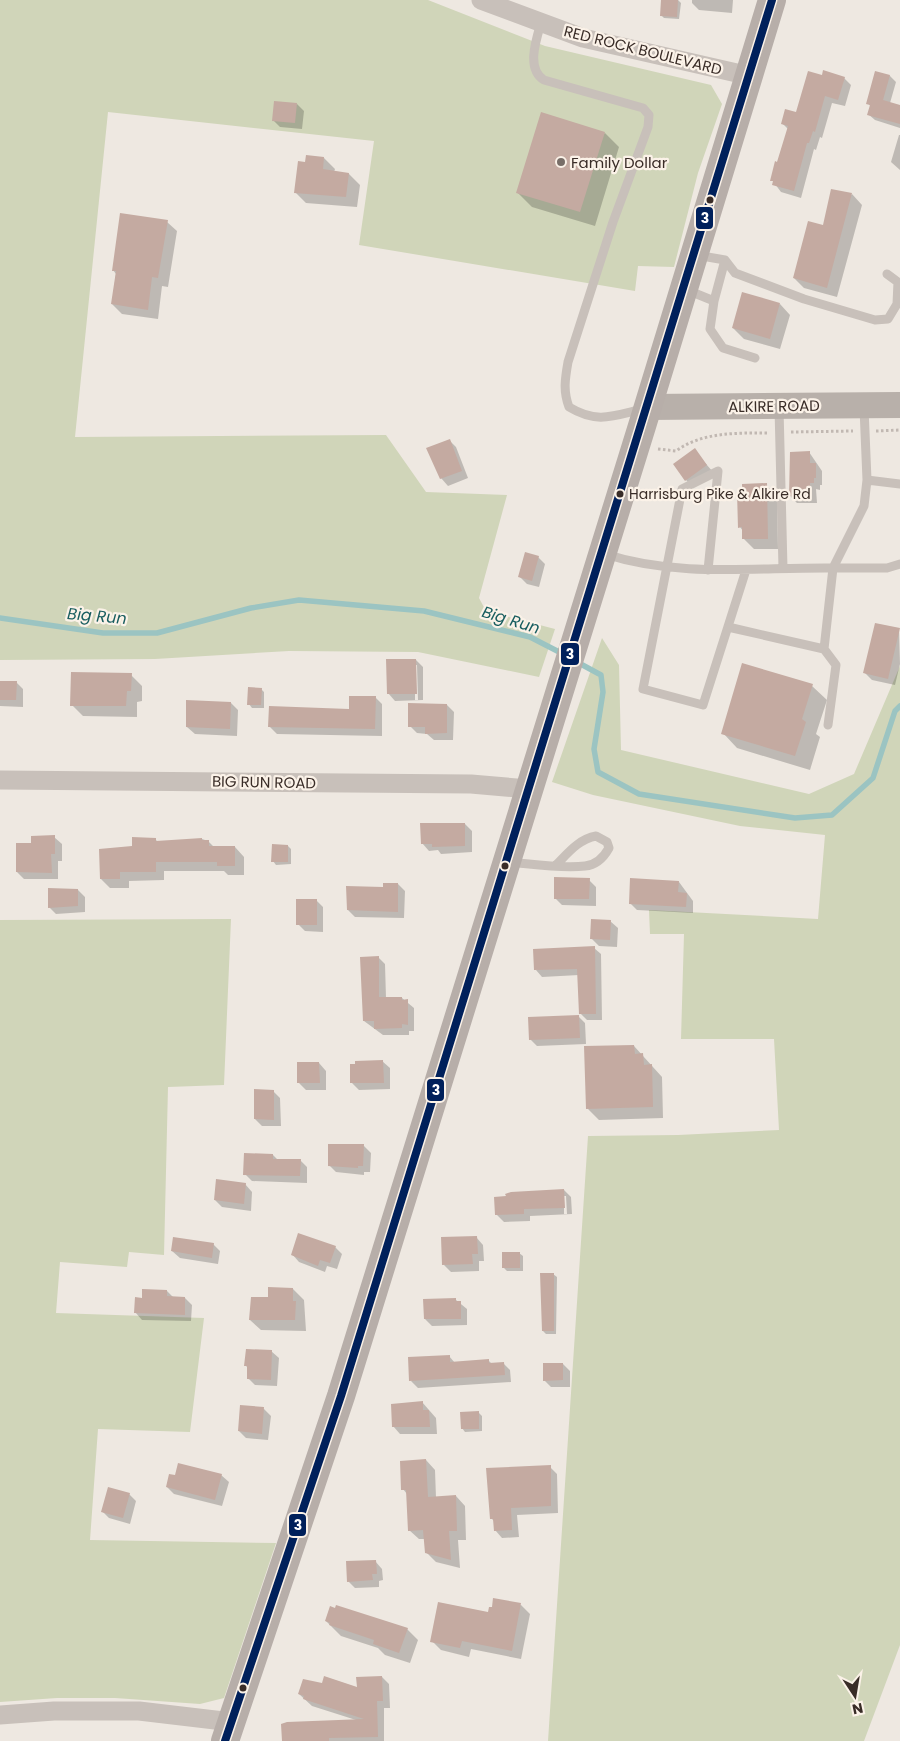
<svg xmlns="http://www.w3.org/2000/svg" width="900" height="1741" viewBox="0 0 900 1741" font-family="Poppins,sans-serif">
  <rect width="100%" height="100%" fill="#eee8e1"/>
  <path fill="#d0d5b9" d="M 0,0 L 428,0 L 545,46 L 711,85 L 722,104 L 698,173 L 674,267 L 638,266 L 635,291 L 359,245 L 374,141 L 108,112 L 75,437 L 386,435 L 426,492 L 507,495 L 479,598 L 486,611 L 555,629 L 539,677 L 418,652 L 289,651 L 155,659 L 0,660 Z
    M 602,638 L 619,665 L 621,750 L 809,794 L 854,774 L 900,666 L 900,1645 L 864,1741 L 548,1741 L 588,1136 L 678,1135 L 779,1130 L 774,1039 L 681,1039 L 684,934 L 650,934 L 649,910 L 818,919 L 825,835 L 740,826 L 593,795 L 552,782 Z
    M 231,919 L 224,1085 L 168,1087 L 164,1255 L 129,1252 L 127,1267 L 60,1262 L 56,1313 L 204,1318 L 190,1432 L 98,1429 L 90,1540 L 276,1543 L 224,1698 L 200,1704 L 115,1698 L 57,1698 L 0,1702 L 0,920 Z"/>
  <path fill="#0003" fill-rule="evenodd" d="M 662,0 L 678,0 L 681,3 L 679,19 L 664,18 L 661,15 Z
    M 692,0 L 733,0 L 732,13 L 699,10 L 692,3 Z
    M 876,72 L 890,76 L 896,82 L 890,103 L 900,106 L 900,128 L 875,120 L 868,114 L 871,107 L 868,103 Z
    M 823,76 L 844,78 L 851,85 L 845,106 L 832,103 L 822,138 L 820,137 L 816,150 L 814,149 L 801,198 L 781,192 L 772,180 L 788,129 L 782,123 L 797,114 Z
    M 297,104 L 304,111 L 302,129 L 280,127 L 273,120 Z
    M 605,133 L 619,147 L 595,226 L 532,207 L 517,192 Z
    M 899,135 L 900,135 L 900,170 L 891,162 Z
    M 324,158 L 335,169 L 334,172 L 349,174 L 360,185 L 357,207 L 306,203 L 295,192 L 306,163 Z
    M 852,194 L 862,205 L 837,297 L 804,288 L 794,278 L 824,227 Z
    M 167,222 L 177,231 L 168,287 L 162,286 L 158,319 L 122,314 L 112,304 L 116,274 L 113,270 Z
    M 780,304 L 790,315 L 780,349 L 744,339 L 733,328 Z
    M 449,440 L 456,447 L 468,478 L 448,486 L 441,478 Z
    M 694,450 L 713,472 L 693,487 L 686,480 Z
    M 809,452 L 822,471 L 822,485 L 820,485 L 820,490 L 816,489 L 817,503 L 797,503 L 790,496 Z
    M 766,485 L 777,496 L 778,549 L 754,549 L 743,538 L 743,531 L 740,527 L 743,493 Z
    M 538,557 L 545,564 L 539,587 L 527,584 L 520,577 Z
    M 899,630 L 900,664 L 895,685 L 872,680 L 865,673 Z
    M 416,660 L 423,667 L 423,700 L 395,701 L 388,693 ZM 415,665 L 417,665 L 418,700 L 415,700 Z
    M 131,675 L 142,686 L 142,701 L 137,702 L 137,717 L 83,716 L 72,705 Z
    M 0,682 L 16,682 L 23,689 L 23,707 L 0,706 Z
    M 812,686 L 827,700 L 816,734 L 820,737 L 810,770 L 737,748 L 723,733 Z
    M 261,689 L 264,692 L 264,708 L 252,708 L 249,704 Z
    M 375,697 L 382,704 L 382,736 L 277,734 L 270,727 L 350,710 Z
    M 231,703 L 238,710 L 237,736 L 195,734 L 187,727 Z
    M 447,705 L 454,712 L 453,740 L 434,740 L 427,734 L 417,733 L 410,726 Z
    M 465,824 L 472,831 L 472,852 L 441,854 L 438,850 L 429,851 L 422,843 Z
    M 54,837 L 62,844 L 62,861 L 58,861 L 58,879 L 24,879 L 17,872 L 32,844 Z
    M 155,839 L 158,842 L 202,839 L 208,841 L 215,848 L 235,847 L 244,857 L 244,875 L 228,875 L 224,871 L 164,871 L 164,880 L 129,881 L 129,888 L 110,888 L 101,879 L 133,848 Z
    M 288,846 L 291,849 L 291,864 L 276,865 L 273,861 Z
    M 589,880 L 596,887 L 596,906 L 562,905 L 555,898 Z
    M 679,882 L 693,901 L 693,913 L 637,910 L 630,903 Z
    M 398,884 L 405,891 L 404,918 L 355,917 L 348,910 L 384,888 Z
    M 78,890 L 85,897 L 85,912 L 56,914 L 49,907 Z
    M 316,900 L 323,907 L 323,932 L 305,931 L 298,924 Z
    M 610,921 L 618,928 L 617,947 L 599,946 L 592,939 Z
    M 594,948 L 601,954 L 602,1020 L 587,1020 L 580,1013 L 579,975 L 542,977 L 536,970 Z
    M 378,957 L 385,964 L 386,998 L 402,998 L 414,1008 L 414,1031 L 409,1031 L 409,1035 L 383,1035 L 364,1021 Z
    M 578,1016 L 585,1023 L 586,1044 L 537,1046 L 530,1039 Z
    M 634,1046 L 662,1077 L 663,1118 L 599,1120 L 588,1109 Z
    M 382,1061 L 390,1068 L 390,1089 L 359,1090 L 352,1083 Z
    M 319,1063 L 326,1071 L 326,1090 L 306,1090 L 299,1083 Z
    M 273,1091 L 280,1098 L 281,1126 L 262,1126 L 255,1119 Z
    M 364,1146 L 371,1153 L 370,1172 L 364,1172 L 364,1175 L 336,1172 L 329,1165 Z
    M 273,1155 L 278,1160 L 300,1160 L 307,1167 L 307,1183 L 252,1181 L 245,1174 Z
    M 245,1184 L 252,1192 L 251,1211 L 222,1207 L 215,1200 Z
    M 564,1190 L 571,1197 L 572,1214 L 530,1216 L 530,1221 L 504,1222 L 496,1214 ZM 564,1196 L 566,1196 L 567,1214 L 564,1214 Z
    M 476,1237 L 483,1245 L 484,1261 L 479,1261 L 479,1271 L 451,1272 L 444,1265 Z
    M 213,1244 L 220,1251 L 218,1264 L 180,1258 L 172,1251 Z
    M 335,1247 L 342,1254 L 337,1269 L 327,1266 L 325,1272 L 299,1262 L 292,1254 Z
    M 519,1253 L 523,1256 L 523,1271 L 507,1271 L 504,1268 Z
    M 553,1274 L 557,1277 L 556,1334 L 546,1334 L 543,1331 Z
    M 293,1289 L 304,1300 L 306,1331 L 261,1330 L 250,1320 L 269,1299 Z
    M 167,1291 L 173,1297 L 185,1298 L 192,1305 L 191,1321 L 142,1320 L 135,1312 L 143,1299 Z
    M 456,1300 L 467,1309 L 467,1325 L 432,1326 L 425,1319 Z
    M 271,1351 L 279,1358 L 277,1386 L 255,1385 L 248,1378 L 249,1369 L 245,1365 Z
    M 449,1356 L 455,1363 L 488,1360 L 492,1364 L 503,1363 L 510,1370 L 511,1382 L 418,1388 L 411,1381 Z
    M 563,1364 L 570,1371 L 570,1387 L 551,1387 L 544,1380 Z
    M 422,1402 L 436,1418 L 437,1434 L 400,1434 L 393,1426 Z
    M 241,1406 L 264,1409 L 271,1416 L 268,1440 L 246,1438 L 239,1431 Z
    M 479,1413 L 482,1416 L 482,1431 L 465,1432 L 462,1428 Z
    M 426,1460 L 435,1470 L 436,1498 L 456,1496 L 465,1506 L 466,1540 L 458,1540 L 460,1568 L 436,1562 L 427,1553 L 425,1539 L 419,1539 L 409,1530 L 407,1494 L 403,1489 Z
    M 550,1467 L 557,1474 L 558,1513 L 517,1515 L 519,1537 L 502,1538 L 495,1530 L 495,1522 L 491,1518 Z
    M 221,1475 L 229,1482 L 222,1506 L 174,1494 L 167,1487 Z
    M 129,1494 L 136,1501 L 130,1524 L 109,1518 L 102,1511 Z
    M 375,1561 L 382,1569 L 383,1580 L 379,1581 L 379,1587 L 355,1588 L 348,1581 Z
    M 521,1605 L 530,1614 L 521,1659 L 471,1649 L 469,1657 L 441,1650 L 432,1641 L 489,1614 Z
    M 326,1621 L 407,1629 L 418,1640 L 410,1663 L 385,1655 L 378,1648 L 341,1636 Z
    M 382,1677 L 389,1684 L 390,1708 L 384,1708 L 384,1741 L 283,1741 L 356,1720 L 312,1706 L 299,1694 L 358,1689 Z"/>
  <g fill="none" stroke-linecap="round" stroke-linejoin="round">
    <path stroke="#9bc4c2" stroke-width="5.5" d="M 0,618 L 103,633 L 157,633 L 251,608 L 299,600 L 424,611 L 530,637 L 565,655
      M 577,662 L 601,675 L 603,692 L 594,749 L 598,772 L 639,794 L 795,818 L 832,815 L 873,778 L 895,711 L 900,706"/>
  </g>
  <path fill="#c4aaa1" d="M 661,0 L 678,0 L 677,17 L 660,16 Z
    M 823,70 L 845,77 L 838,100 L 825,96 L 815,132 L 813,131 L 809,143 L 807,143 L 794,191 L 772,185 L 773,181 L 770,181 L 775,161 L 777,162 L 788,126 L 781,124 L 785,109 L 796,112 L 808,71 L 822,75 Z
    M 875,71 L 890,75 L 883,100 L 900,105 L 900,124 L 867,115 L 870,105 L 866,104 Z
    M 274,101 L 297,103 L 295,123 L 272,121 Z
    M 541,112 L 605,132 L 580,212 L 516,193 Z
    M 306,155 L 324,157 L 323,169 L 349,173 L 346,197 L 294,193 L 298,161 L 305,162 Z
    M 831,189 L 852,193 L 827,288 L 793,278 L 808,221 L 823,225 Z
    M 120,213 L 168,220 L 158,278 L 152,277 L 148,310 L 111,304 L 116,271 L 112,271 Z
    M 742,292 L 780,303 L 770,339 L 732,328 Z
    M 450,439 L 462,471 L 440,479 L 426,448 Z
    M 695,448 L 707,465 L 685,481 L 673,464 Z
    M 810,451 L 810,463 L 816,463 L 816,478 L 814,478 L 814,483 L 810,483 L 810,496 L 789,496 L 790,452 Z
    M 767,483 L 768,539 L 742,539 L 742,527 L 738,528 L 737,492 L 742,491 L 742,484 Z
    M 525,552 L 539,556 L 532,581 L 518,577 Z
    M 875,623 L 900,628 L 888,679 L 863,673 Z
    M 386,659 L 416,659 L 417,694 L 387,694 Z
    M 742,663 L 813,684 L 802,719 L 806,722 L 795,756 L 721,734 Z
    M 71,672 L 132,673 L 131,691 L 127,691 L 126,706 L 70,706 Z
    M 0,681 L 17,681 L 16,700 L 0,700 Z
    M 248,687 L 262,688 L 261,705 L 247,705 Z
    M 349,696 L 376,696 L 375,729 L 268,727 L 269,706 L 349,709 Z
    M 186,700 L 231,702 L 230,729 L 186,727 Z
    M 408,703 L 447,704 L 447,733 L 425,734 L 425,727 L 408,727 Z
    M 420,823 L 465,823 L 465,846 L 432,847 L 432,844 L 421,844 Z
    M 55,835 L 55,854 L 51,854 L 52,873 L 16,872 L 16,843 L 31,843 L 31,836 Z
    M 132,837 L 156,838 L 156,841 L 202,838 L 202,840 L 209,840 L 209,846 L 235,846 L 235,866 L 217,866 L 217,862 L 156,862 L 156,872 L 120,872 L 120,879 L 100,879 L 99,849 L 132,846 Z
    M 272,844 L 288,845 L 288,862 L 271,862 Z
    M 554,877 L 590,878 L 589,899 L 554,899 Z
    M 630,878 L 679,881 L 678,892 L 687,893 L 686,907 L 629,904 Z
    M 383,883 L 398,883 L 398,912 L 347,910 L 346,886 L 383,887 Z
    M 48,888 L 78,889 L 78,906 L 48,908 Z
    M 296,899 L 317,899 L 317,925 L 296,925 Z
    M 591,919 L 611,920 L 610,940 L 590,939 Z
    M 595,946 L 596,1014 L 579,1014 L 577,969 L 534,970 L 533,949 Z
    M 379,956 L 379,997 L 402,997 L 402,1000 L 408,999 L 408,1025 L 402,1024 L 402,1028 L 374,1029 L 374,1021 L 363,1021 L 360,957 Z
    M 579,1015 L 580,1038 L 529,1040 L 528,1017 Z
    M 634,1045 L 635,1054 L 643,1053 L 644,1065 L 652,1064 L 653,1107 L 586,1109 L 584,1046 Z
    M 383,1060 L 384,1083 L 350,1083 L 350,1064 L 355,1064 L 355,1061 Z
    M 297,1062 L 319,1062 L 320,1083 L 297,1083 Z
    M 254,1089 L 274,1090 L 274,1120 L 254,1119 Z
    M 328,1144 L 364,1144 L 363,1166 L 358,1166 L 358,1168 L 328,1166 Z
    M 244,1153 L 273,1154 L 273,1159 L 301,1159 L 300,1176 L 243,1175 Z
    M 216,1179 L 246,1183 L 244,1204 L 214,1200 Z
    M 564,1189 L 565,1208 L 524,1209 L 524,1214 L 495,1215 L 494,1197 L 506,1196 L 505,1194 L 511,1192 Z
    M 298,1233 L 336,1246 L 330,1263 L 320,1260 L 318,1266 L 291,1255 Z
    M 477,1236 L 478,1254 L 472,1254 L 473,1264 L 442,1265 L 441,1237 Z
    M 173,1237 L 214,1243 L 212,1258 L 171,1251 Z
    M 502,1252 L 520,1252 L 520,1268 L 502,1268 Z
    M 540,1273 L 554,1273 L 554,1331 L 542,1331 Z
    M 268,1287 L 293,1288 L 293,1301 L 296,1301 L 295,1320 L 249,1320 L 251,1297 L 268,1297 Z
    M 142,1289 L 167,1290 L 167,1296 L 185,1297 L 185,1315 L 134,1313 L 135,1297 L 142,1298 Z
    M 456,1298 L 456,1301 L 461,1301 L 461,1319 L 424,1319 L 423,1299 Z
    M 246,1349 L 272,1350 L 271,1380 L 247,1379 L 247,1366 L 244,1366 Z
    M 450,1355 L 450,1362 L 489,1359 L 489,1363 L 504,1362 L 505,1375 L 409,1381 L 408,1357 Z
    M 543,1363 L 563,1363 L 563,1380 L 543,1381 Z
    M 423,1401 L 423,1410 L 429,1410 L 430,1427 L 392,1427 L 391,1404 Z
    M 240,1405 L 264,1407 L 262,1434 L 238,1431 Z
    M 479,1411 L 479,1429 L 461,1429 L 460,1412 Z
    M 426,1459 L 428,1497 L 456,1495 L 457,1531 L 449,1531 L 451,1560 L 425,1553 L 423,1530 L 408,1531 L 406,1490 L 401,1490 L 400,1461 Z
    M 178,1463 L 222,1474 L 215,1500 L 166,1487 L 169,1474 L 175,1475 Z
    M 551,1465 L 551,1506 L 511,1508 L 512,1530 L 494,1531 L 493,1519 L 490,1519 L 486,1468 Z
    M 108,1487 L 130,1493 L 123,1518 L 101,1512 Z
    M 376,1560 L 377,1574 L 372,1574 L 373,1580 L 347,1582 L 346,1561 Z
    M 493,1598 L 521,1603 L 512,1651 L 462,1641 L 460,1648 L 430,1642 L 438,1602 L 488,1612 L 489,1607 L 492,1607 Z
    M 336,1605 L 408,1628 L 399,1653 L 373,1644 L 374,1640 L 329,1625 L 330,1623 L 325,1621 L 330,1606 L 335,1608 Z
    M 324,1676 L 357,1687 L 356,1677 L 382,1676 L 383,1701 L 377,1701 L 378,1737 L 329,1738 L 329,1741 L 282,1741 L 281,1724 L 287,1722 L 364,1719 L 303,1699 L 304,1696 L 298,1694 L 303,1679 L 322,1683 Z"/>
  <g fill="none" stroke-linecap="round" stroke-linejoin="round">
    <path stroke="#c1b8b2" stroke-width="3" stroke-dasharray="2.5 2.5" stroke-linecap="butt" d="M 876,431 L 900,430
      M 791,432 L 853,431
      M 658,449 L 676,451 C 702,432 736,433 768,433"/>
    <path stroke="#c8c0ba" stroke-width="9" d="M 541,23 C 536,40 526,69 544,80 L 643,108 L 649,115 L 648,127 L 613,222 L 568,362 C 565,379 563,391 569,407 C 597,424 613,416 643,409
      M 696,255 L 725,260 L 735,273 L 804,299 L 875,320 L 888,319 L 897,304 L 898,282 L 887,274
      M 687,290 L 714,301 L 710,329 L 723,348 L 755,358
      M 714,301 L 725,260
      M 779,408 L 783,568
      M 867,480 L 900,484
      M 605,554 C 679,578 757,567 833,568 L 864,506 L 867,480 L 864,408
      M 708,570 L 718,471 L 682,489 L 643,689 L 703,705 L 746,570
      M 728,627 L 824,649 L 833,568 L 887,568 L 900,564
      M 824,649 L 836,665 L 828,725
      M 509,862 C 532,864 562,869 585,866 C 596,865 604,857 609,848 L 607,842 L 596,836 C 579,839 568,853 556,865"/>
    <path stroke="#c8c0ba" stroke-width="19" d="M 481,0 L 583,38 L 750,76
      M 0,780 L 471,784 L 529,789
      M 0,1715 L 54,1711 L 139,1711 L 232,1722"/>
    <path stroke="#b8b0aa" stroke-width="26" d="M 648,407 L 900,405"/>
    <path stroke="#b7aea9" stroke-width="28" d="M 225,1741 L 341,1396 L 642,426 L 772,0"/>
    <defs>
      <path id="bus-1" d="M 225,1741 L 341,1396 L 772,0"/>
    </defs>
    <use href="#bus-1" stroke="#fbf2e8" stroke-width="11"/>
    <use href="#bus-1" stroke="#00205b" stroke-width="8"/>
  </g>
  <circle fill="#786e68" stroke="#fbf2e8" stroke-width="2" cx="561" cy="162" r="5"/>
  <g fill="#392c27" stroke="#fbf2e8" stroke-width="2">
    <circle cx="710" cy="200" r="4.5"/>
    <circle cx="620" cy="494" r="4.5"/>
    <circle cx="505" cy="866" r="4.5"/>
    <circle cx="243" cy="1688" r="4.5"/>
  </g>
  <g text-anchor="middle" dominant-baseline="central" stroke-width="4.5" stroke-linejoin="round" paint-order="stroke">
    <g font-size="14" fill="#392c27" stroke="#fbf2e8" text-anchor="start">
      <text x="629" y="494">Harrisburg Pike &amp; Alkire Rd</text>
    </g>
    <g font-size="15" fill="#392c27" stroke="#fbf2e8">
      <text transform="translate(643 50) rotate(14)">RED ROCK BOULEVARD</text>
      <text transform="translate(774 406) rotate(-1)">ALKIRE ROAD</text>
      <text transform="translate(264 782) rotate(1)">BIG RUN ROAD</text>
    </g>
    <g font-size="15" fill="#392c27" stroke="#fbf2e8" text-anchor="start">
      <text x="571" y="162">Family Dollar</text>
    </g>
    <g font-size="16" font-style="italic" fill="#185d5f" stroke="#fbf2e8">
      <text transform="translate(97 616) rotate(5)">Big Run</text>
      <text transform="translate(511 620) rotate(17)">Big Run</text>
    </g>
  </g>
  <g stroke="#fbf2e8" stroke-width="2">
    <rect x="695" y="206" width="19" height="24" rx="5" fill="#00205b"/>
    <rect x="560" y="642" width="20" height="24" rx="5" fill="#00205b"/>
    <rect x="426" y="1078" width="19" height="24" rx="5" fill="#00205b"/>
    <rect x="288" y="1513" width="19" height="24" rx="5" fill="#00205b"/>
  </g>
  <g font-size="14" text-anchor="middle" font-weight="bold" fill="#fff">
    <text x="705" y="223">3</text>
    <text x="570" y="659">3</text>
    <text x="436" y="1095">3</text>
    <text x="298" y="1530">3</text>
  </g>
  <g transform="translate(855 1696) rotate(168)" stroke="#fbf2e8" stroke-width="4" paint-order="stroke">
  <path d="M0-4L9 19L0 12L-9 19Z" fill="#392c27"/>
  <text y="-8" font-size="14" font-weight="bold" text-anchor="middle" fill="#392c27">N</text>
  </g>
</svg>
